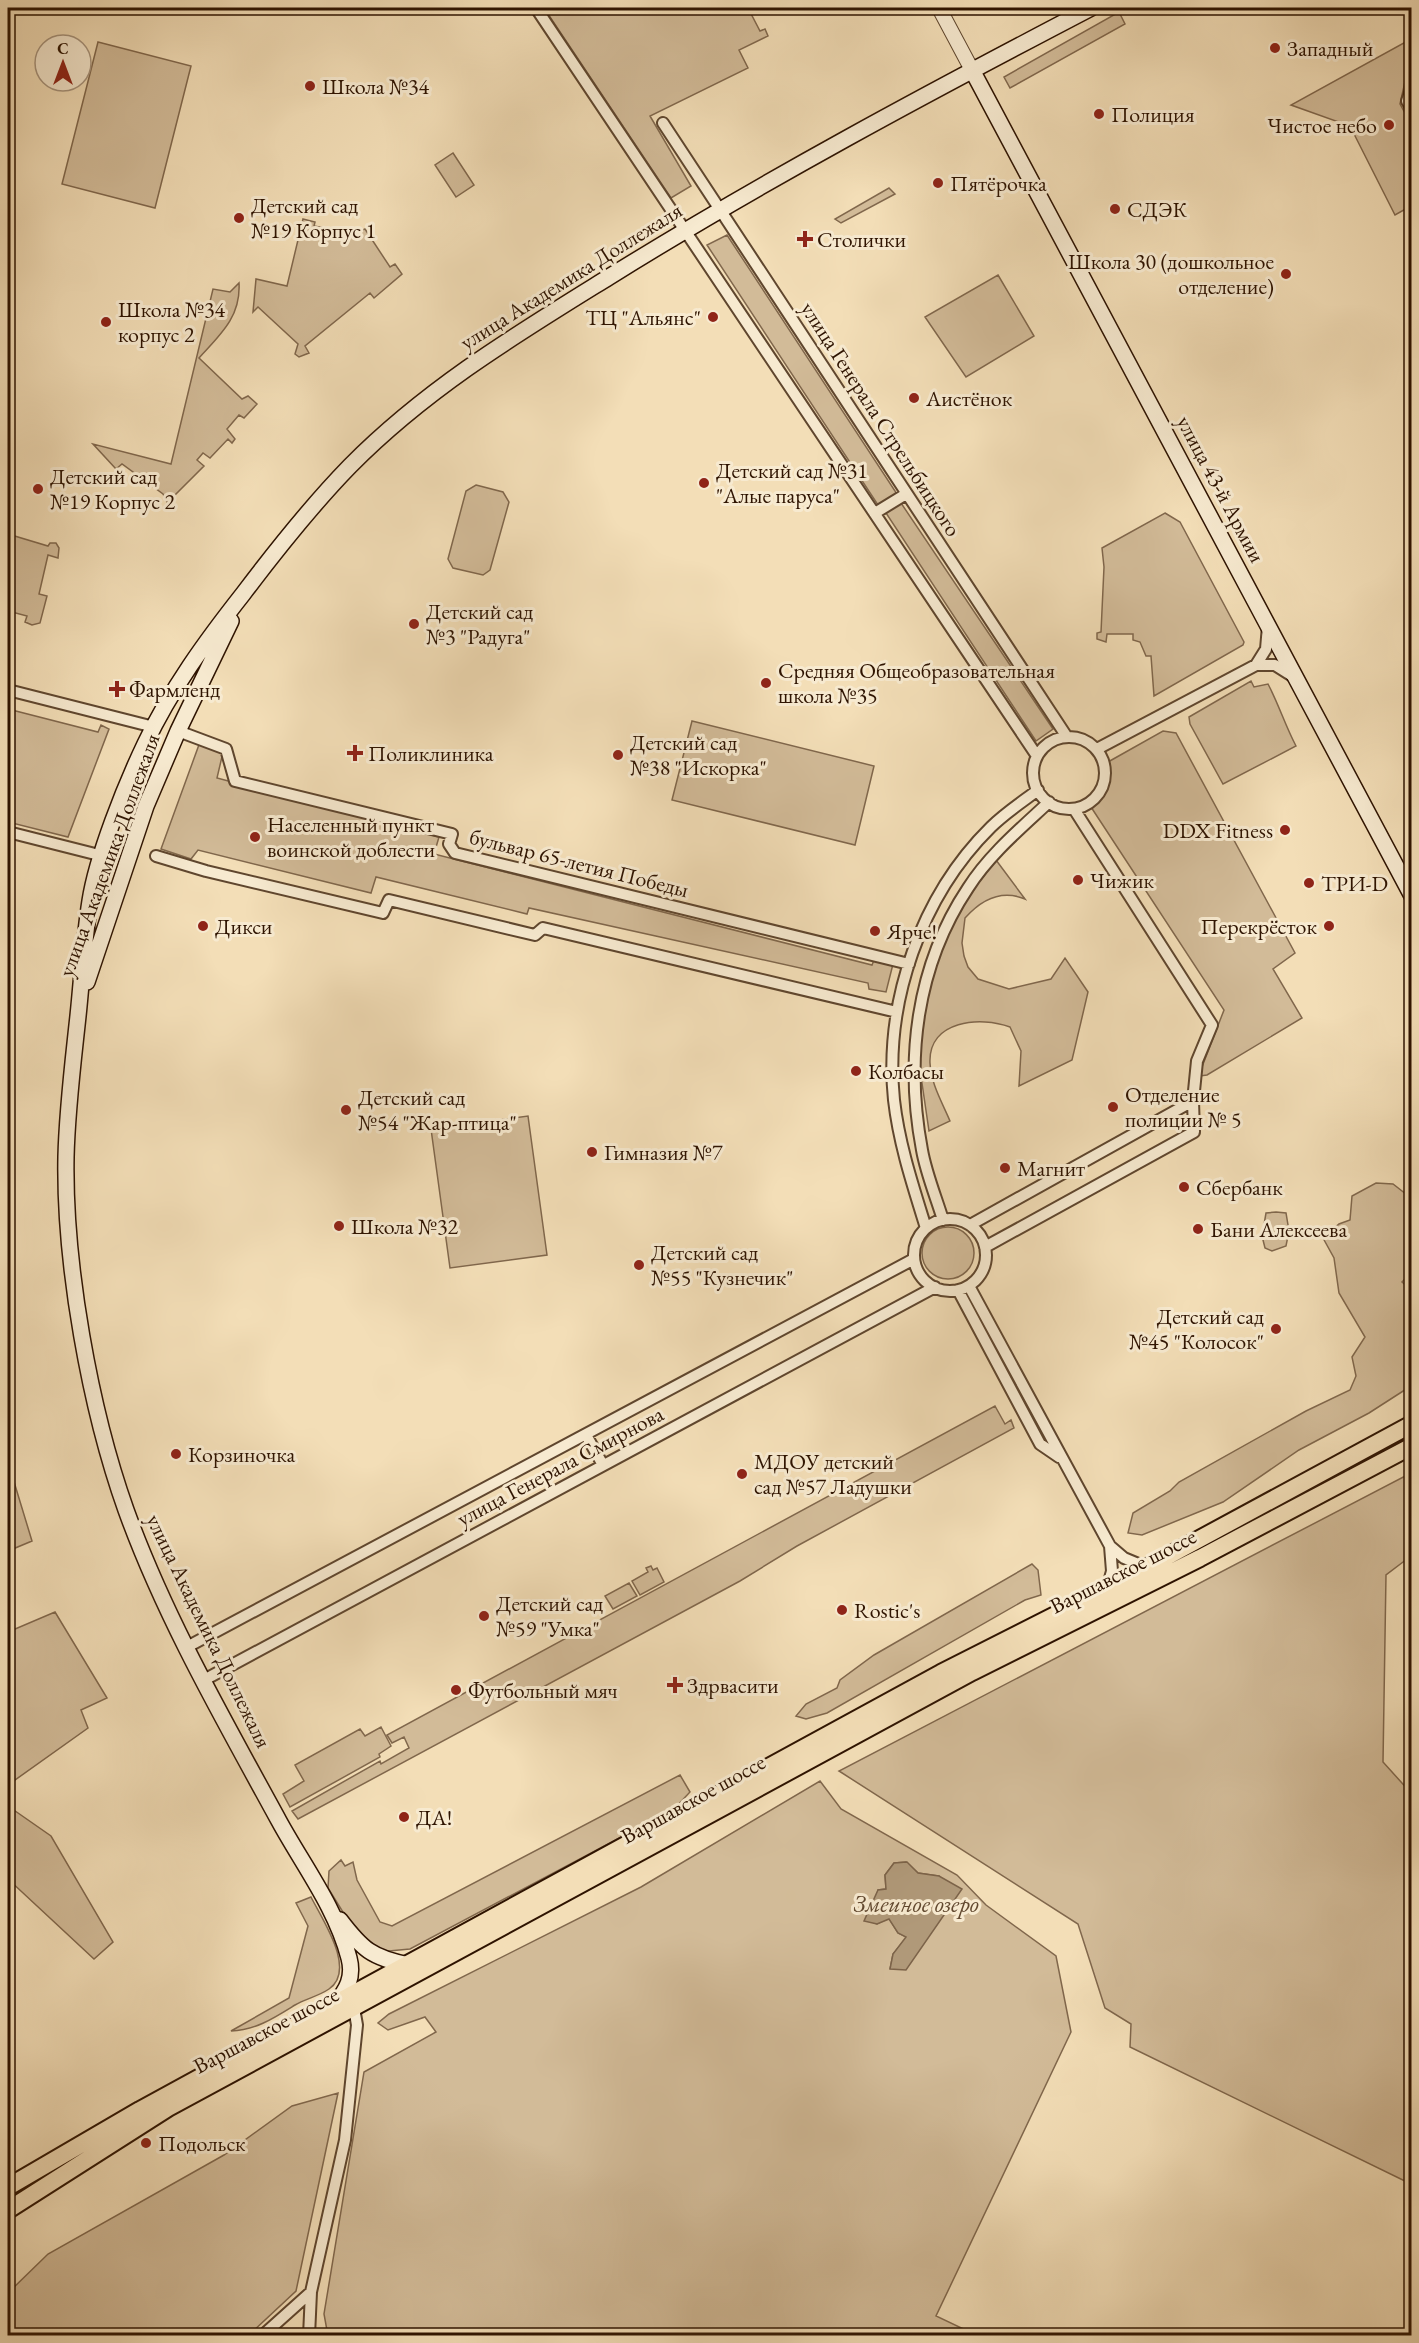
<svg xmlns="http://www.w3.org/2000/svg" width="1419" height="2343" viewBox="0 0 1419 2343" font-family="'EB Garamond',serif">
  <rect width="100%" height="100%" fill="#f3deb7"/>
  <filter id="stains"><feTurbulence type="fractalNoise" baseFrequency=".00333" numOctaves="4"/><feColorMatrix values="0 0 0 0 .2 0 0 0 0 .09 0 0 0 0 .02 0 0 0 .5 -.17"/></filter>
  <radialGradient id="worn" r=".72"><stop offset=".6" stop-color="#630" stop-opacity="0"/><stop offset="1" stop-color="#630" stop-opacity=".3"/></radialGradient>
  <path fill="#d2bb98" stroke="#80674c" stroke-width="1.5" fill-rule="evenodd" d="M 544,8 L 748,8 L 760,31 L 765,29 L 768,36 L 739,50 L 748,68 L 650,116 L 691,186 L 671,198 Z
    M 1119,12 L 1125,24 L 1010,88 L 1004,77 Z
    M 1411,39 L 1411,55 L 1400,104 L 1411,124 L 1411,206 L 1395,215 L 1350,126 L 1291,105 Z
    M 98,42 L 191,66 L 155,208 L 62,184 Z
    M 453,153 L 474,185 L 456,197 L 435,165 Z
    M 889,188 L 895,194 L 841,223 L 835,219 Z
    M 303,219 L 315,222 L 314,226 L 345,232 L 348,229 L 358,232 L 365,229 L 390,267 L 395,264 L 402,274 L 374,298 L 370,293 L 305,346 L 309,353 L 299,357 L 295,354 L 298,344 L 258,307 L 253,312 L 256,279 L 287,286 Z
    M 727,235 L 897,494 L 878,505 L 707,245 Z
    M 998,275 L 1034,336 L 966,377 L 925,317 Z
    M 239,283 C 241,317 220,335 199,358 L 242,399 L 248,396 L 257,404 L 244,418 L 239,415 L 227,429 L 235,439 L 232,443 L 228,439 L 210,458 L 203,453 L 197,460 L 204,466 L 172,498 L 174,506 L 169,506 L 163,494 L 122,464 L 116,469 L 93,444 L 171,464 L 213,289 L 230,292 Z
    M 476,485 L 503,492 L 509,502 L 490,570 L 483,575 L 453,568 L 448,559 L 466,491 Z
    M 901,503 L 1053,729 L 1036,741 L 886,513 Z
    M 1165,513 L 1180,522 L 1244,642 L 1243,645 L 1154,696 L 1151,656 L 1146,656 L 1140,642 L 1133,640 L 1133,634 L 1107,634 L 1106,642 L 1097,639 L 1097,633 L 1101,632 L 1104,567 L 1102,548 Z
    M 8,534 L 48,546 L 50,543 L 56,543 L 59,548 L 58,558 L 48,555 L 39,594 L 47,596 L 40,623 L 32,625 L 25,622 L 27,616 L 8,611 Z
    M 1251,681 L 1254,687 L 1268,684 C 1279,705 1285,725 1296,746 L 1223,784 L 1190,724 L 1189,717 Z
    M 8,709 L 98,732 L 101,725 L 109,729 L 68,837 L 8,822 Z
    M 692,721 L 874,766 L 855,845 L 672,800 Z
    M 1163,731 L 1176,733 L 1295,953 L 1273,969 L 1302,1018 L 1207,1075 L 1200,1076 L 1200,1072 L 1224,1010 L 1091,807 C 1105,793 1112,782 1108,762 Z
    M 200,742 L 224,748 L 217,778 L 439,837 L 434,854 L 872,965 L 874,960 L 893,964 L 886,992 L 869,989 L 868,983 L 529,908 L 527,914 L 376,877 L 371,893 L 198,850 L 191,859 L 161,849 Z
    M 996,860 L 1025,899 C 1001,889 981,900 965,918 L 962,943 L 964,956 L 968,967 L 978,979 L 1009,989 L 1051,979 L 1065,958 L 1088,992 L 1072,1060 L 1019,1086 L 1021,1051 L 1010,1027 C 981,1016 928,1020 930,1063 C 931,1084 942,1102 950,1121 L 929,1131 L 917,1049 L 929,984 L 948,931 L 966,898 Z
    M 528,1116 L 547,1255 L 450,1268 L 431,1129 Z
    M 1376,1183 L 1393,1184 L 1411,1198 L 1411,1273 L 1402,1282 L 1411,1290 L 1411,1386 L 1369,1413 L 1299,1450 L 1223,1502 L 1142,1535 L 1128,1533 L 1133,1513 L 1170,1491 L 1179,1482 L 1306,1411 L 1350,1390 L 1356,1376 L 1352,1357 L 1365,1337 L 1339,1293 L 1334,1258 L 1323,1238 L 1339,1224 L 1350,1220 L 1352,1196 Z
    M 1276,1212 L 1286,1213 L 1289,1231 L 1286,1246 L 1272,1251 L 1265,1248 L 1262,1236 L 1266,1213 Z
    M922 1253a26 26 0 1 1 52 0a26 26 0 1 1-52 0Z
    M 995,1406 L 1005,1424 L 1011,1420 L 1014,1428 L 797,1546 L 740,1581 L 298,1819 L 292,1811 L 380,1761 L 381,1764 L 409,1748 L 404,1737 L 392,1743 L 387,1735 Z
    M 8,1462 L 32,1541 L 8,1551 Z
    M 1411,1473 L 1411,1556 L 1386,1575 L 1383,1762 L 1411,1793 L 1411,2184 L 1130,2047 L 1131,2024 L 1105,2008 L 1078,1924 L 839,1771 Z
    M 1032,1564 L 1038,1570 L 1041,1595 L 1025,1600 L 827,1713 L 806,1719 L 796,1716 L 806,1704 L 837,1688 L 840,1680 L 874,1655 Z
    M 651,1566 L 653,1570 L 657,1568 L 664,1582 L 640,1595 L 632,1581 L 648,1572 L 646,1568 Z
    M 629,1583 L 637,1596 L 613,1609 L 605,1596 Z
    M 55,1612 L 107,1698 L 81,1710 L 88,1728 L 8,1785 L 8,1632 Z
    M 381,1727 L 391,1746 L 379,1754 L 380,1757 L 290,1807 L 283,1794 L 304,1781 L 295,1765 L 360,1729 L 365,1736 Z
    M 680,1775 L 690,1792 L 674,1809 L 410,1949 L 378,1952 L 359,1938 L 328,1888 L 329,1871 L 341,1860 L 345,1866 L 353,1862 L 357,1880 L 380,1922 L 392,1926 Z
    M 820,1781 L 841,1809 L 957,1875 L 986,1905 L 1056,1956 L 1071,2032 L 936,2316 L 976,2335 L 328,2336 L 324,2314 L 364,2072 L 436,2032 L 425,2017 L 388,2030 L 378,2023 L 389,2014 L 641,1887 ZM 906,1862 L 918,1873 L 939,1876 L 890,1969 L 893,1954 L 907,1937 L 898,1933 L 889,1918 L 877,1924 L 872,1922 L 878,1890 L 886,1889 L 885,1875 L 894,1863 Z
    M 8,1806 L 51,1836 L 113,1942 L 94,1959 L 8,1879 Z
    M 311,1897 C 322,1919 357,1970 329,1989 C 319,1996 305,1999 295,2005 C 274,2018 256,2030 231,2031 L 289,1998 L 308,1926 L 296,1903 Z
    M 338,2093 L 296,2291 L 249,2335 L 8,2335 L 8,2293 L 48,2254 L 224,2155 L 292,2106 Z"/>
  <path fill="#b09979" stroke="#7c6349" stroke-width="1.5" d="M 907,1862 L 918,1873 L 939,1876 L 962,1889 L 906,1970 L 890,1969 L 893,1954 L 906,1937 L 898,1933 L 889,1919 L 877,1924 L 864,1921 L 878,1890 L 886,1889 L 885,1875 L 894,1863 Z"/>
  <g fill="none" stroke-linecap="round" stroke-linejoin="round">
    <defs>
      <path id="minor" d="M 536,8 L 1037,756
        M 1412,87 L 1407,101 L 1412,109
        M 663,123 L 1067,737
        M 875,513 L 906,494
        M 1256,665 L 1266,649 L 1268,626
        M 8,690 L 154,727
        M 178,731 L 226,749 L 235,781 L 452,834 L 449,844 L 455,853 L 909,964
        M1033 773a36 36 0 1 1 72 0a36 36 0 1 1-72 0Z
        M 1097,749 L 1256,665 L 1275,665 L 1294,677
        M 8,832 L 103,856
        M 156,856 L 206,871 L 383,913 L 389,900 L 535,935 L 543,928 L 897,1012
        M914 1255a36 36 0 1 1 72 0a36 36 0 1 1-72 0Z
        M 943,1220 C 936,1197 926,1173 922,1150 C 905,1060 916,966 968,888 C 989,855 1020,829 1049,802
        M 970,1225 L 1193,1101
        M 926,1228 C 913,1186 899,1144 894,1100 C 884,1002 921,896 991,827 C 1005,813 1022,802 1038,790
        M 985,1247 L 1194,1132 L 1193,1101 L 1197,1061 L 1212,1025 L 1074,809
        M 969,1286 L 1110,1546 L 1124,1558 L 1148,1568
        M 958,1290 L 1040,1444 L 1059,1457
        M 586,1435 L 603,1465
        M 1107,1589 L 1112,1571 L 1110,1546
        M 187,1647 L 914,1259
        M 204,1680 L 935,1287
        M 262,2336 L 311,2292
        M 309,2336 L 311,2292 L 345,2140 L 357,2025 L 354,2008"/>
      <path id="tertiary" d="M 939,8 L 972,70"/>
      <path id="secondary" d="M 972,70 L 1412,896
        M 87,982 L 146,806 L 178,731 L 231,621
        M 340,1920 C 362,1949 372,1958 409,1965
        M 335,2004 C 347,1990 354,1977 349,1958 C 336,1908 303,1865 279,1821 C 224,1720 165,1618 126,1510 C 90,1409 64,1264 66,1157 C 67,1110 73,1063 78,1016 C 82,978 84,939 90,901 C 97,856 125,786 145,744 C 171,689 206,641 243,594 C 277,549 311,506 350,466 C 427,388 517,334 609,277 C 765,180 928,93 1091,8"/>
      <path id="primary" d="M 8,2187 L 140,2110 L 941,1673 L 1107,1589 L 1412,1424
        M 8,2210 L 168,2108 L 972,1672 L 1200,1558 L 1412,1446"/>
    </defs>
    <use href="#minor" stroke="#5f462e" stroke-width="14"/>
    <use href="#tertiary" stroke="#5f462e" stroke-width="16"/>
    <use href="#secondary" stroke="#2e1300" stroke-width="18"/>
    <use href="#primary" stroke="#2e1300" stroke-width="20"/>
    <use href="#minor" stroke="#f7ead0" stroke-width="10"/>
    <use href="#tertiary" stroke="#f7ead0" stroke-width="14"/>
    <use href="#secondary" stroke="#f7ead0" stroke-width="15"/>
    <use href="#primary" stroke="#f3deb7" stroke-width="16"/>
  </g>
  <g fill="#8f2418" stroke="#f7ead0" stroke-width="2">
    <circle cx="1275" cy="48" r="6"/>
    <circle cx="310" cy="86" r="6"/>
    <circle cx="1099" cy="114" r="6"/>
    <circle cx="1389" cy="125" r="6"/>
    <circle cx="938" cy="183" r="6"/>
    <circle cx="1115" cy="209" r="6"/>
    <circle cx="239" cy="218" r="6"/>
    <path d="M802 230h6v6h6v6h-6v6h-6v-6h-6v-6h6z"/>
    <circle cx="1286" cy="274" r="6"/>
    <circle cx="713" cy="317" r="6"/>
    <circle cx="106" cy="322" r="6"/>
    <circle cx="914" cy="398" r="6"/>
    <circle cx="704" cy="483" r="6"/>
    <circle cx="38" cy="489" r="6"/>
    <circle cx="414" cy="624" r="6"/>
    <circle cx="766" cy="683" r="6"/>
    <path d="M114 680h6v6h6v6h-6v6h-6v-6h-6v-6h6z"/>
    <path d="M352 744h6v6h6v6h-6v6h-6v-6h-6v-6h6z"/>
    <circle cx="618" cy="755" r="6"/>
    <circle cx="1285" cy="830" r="6"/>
    <circle cx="255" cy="837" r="6"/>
    <circle cx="1078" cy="880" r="6"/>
    <circle cx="1309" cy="883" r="6"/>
    <circle cx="203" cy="926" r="6"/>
    <circle cx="1329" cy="926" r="6"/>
    <circle cx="875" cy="931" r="6"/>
    <circle cx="856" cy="1071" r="6"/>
    <circle cx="1113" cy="1107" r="6"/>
    <circle cx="346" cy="1110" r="6"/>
    <circle cx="592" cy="1152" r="6"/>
    <circle cx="1005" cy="1168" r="6"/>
    <circle cx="1184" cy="1187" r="6"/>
    <circle cx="339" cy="1226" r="6"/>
    <circle cx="1198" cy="1229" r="6"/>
    <circle cx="639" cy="1265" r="6"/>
    <circle cx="1276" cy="1329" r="6"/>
    <circle cx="176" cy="1454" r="6"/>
    <circle cx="742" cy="1474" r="6"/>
    <circle cx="842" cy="1610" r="6"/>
    <circle cx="484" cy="1616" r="6"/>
    <path d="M672 1676h6v6h6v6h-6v6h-6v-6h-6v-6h6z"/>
    <circle cx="456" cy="1690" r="6"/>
    <circle cx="404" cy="1817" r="6"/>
    <circle cx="146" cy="2143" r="6"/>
  </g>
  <g text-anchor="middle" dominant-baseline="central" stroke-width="6" stroke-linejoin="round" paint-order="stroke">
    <g font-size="22" fill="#2e1300" stroke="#f7ead0" text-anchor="start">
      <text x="1287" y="48">Западный</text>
      <text x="322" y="86">Школа №34</text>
      <text x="1111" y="114">Полиция</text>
      <text x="1377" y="125" text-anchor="end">Чистое небо</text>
      <text x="950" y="183">Пятёрочка</text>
      <text x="251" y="205">Детский сад<tspan x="251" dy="25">№19 Корпус 1</tspan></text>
      <text x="1127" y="209">СДЭК</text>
      <text x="817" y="239">Столички</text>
      <text x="1274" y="261" text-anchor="end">Школа 30 (дошкольное<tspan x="1274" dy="25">отделение)</tspan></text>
      <text x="118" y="309">Школа №34<tspan x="118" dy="25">корпус 2</tspan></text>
      <text x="701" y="317" text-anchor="end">ТЦ "Альянс"</text>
      <text x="926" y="398">Аистёнок</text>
      <text x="716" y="470">Детский сад №31<tspan x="716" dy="25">"Алые паруса"</tspan></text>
      <text x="50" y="476">Детский сад<tspan x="50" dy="25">№19 Корпус 2</tspan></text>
      <text x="426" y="611">Детский сад<tspan x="426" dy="25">№3 "Радуга"</tspan></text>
      <text x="778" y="670">Средняя Общеобразовательная<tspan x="778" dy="25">школа №35</tspan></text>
      <text x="129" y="689">Фармленд</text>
      <text x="630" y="742">Детский сад<tspan x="630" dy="25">№38 "Искорка"</tspan></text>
      <text x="368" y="753">Поликлиника</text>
      <text x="267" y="824">Населенный пункт<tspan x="267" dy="25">воинской доблести</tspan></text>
      <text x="1273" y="830" text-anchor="end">DDX Fitness</text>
      <text x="1090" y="880">Чижик</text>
      <text x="1321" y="883">ТРИ-D</text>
      <text x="215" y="926">Дикси</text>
      <text x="1317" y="926" text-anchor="end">Перекрёсток</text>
      <text x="887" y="931">Ярче!</text>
      <text x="868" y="1071">Колбасы</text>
      <text x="1125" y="1094">Отделение<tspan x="1125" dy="25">полиции № 5</tspan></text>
      <text x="358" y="1097">Детский сад<tspan x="358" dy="25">№54 "Жар-птица"</tspan></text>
      <text x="604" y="1152">Гимназия №7</text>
      <text x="1017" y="1168">Магнит</text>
      <text x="1196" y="1187">Сбербанк</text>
      <text x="351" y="1226">Школа №32</text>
      <text x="1210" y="1229">Бани Алексеева</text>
      <text x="651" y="1252">Детский сад<tspan x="651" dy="25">№55 "Кузнечик"</tspan></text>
      <text x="1264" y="1316" text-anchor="end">Детский сад<tspan x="1264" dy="25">№45 "Колосок"</tspan></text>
      <text x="188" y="1454">Корзиночка</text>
      <text x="754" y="1461">МДОУ детский<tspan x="754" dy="25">сад №57 Ладушки</tspan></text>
      <text x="496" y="1603">Детский сад<tspan x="496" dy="25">№59 "Умка"</tspan></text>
      <text x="854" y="1610">Rostic's</text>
      <text x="687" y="1685">Здрвасити</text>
      <text x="468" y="1690">Футбольный мяч</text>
      <text x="416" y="1817">ДА!</text>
      <text x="158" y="2143">Подольск</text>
    </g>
    <g font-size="22" fill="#2e1300" stroke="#f7ead0">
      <text transform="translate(571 276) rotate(-32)">улица Академика Доллежаля</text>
      <text transform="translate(881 419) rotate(57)">улица Генерала Стрельбицкого</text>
      <text transform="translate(1221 489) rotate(62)">улица 43-й Армии</text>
      <text transform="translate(109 855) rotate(-70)">улица Академика Доллежаля</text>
      <text transform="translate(579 863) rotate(14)">бульвар 65-летия Победы</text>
      <text transform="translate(560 1466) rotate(-28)">улица Генерала Смирнова</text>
      <text transform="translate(1123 1571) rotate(-27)">Варшавское шоссе</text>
      <text transform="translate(209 1631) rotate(64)">улица Академика Доллежаля</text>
      <text transform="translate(693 1799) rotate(-29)">Варшавское шоссе</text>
      <text transform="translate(266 2030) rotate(-28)">Варшавское шоссе</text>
    </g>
    <g font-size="24" font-style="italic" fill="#624930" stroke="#f7ead0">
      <text x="916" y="1903">Змеиное озеро</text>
    </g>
  </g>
  <rect width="1419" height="2343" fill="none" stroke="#f3deb7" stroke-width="30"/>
  <rect x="9" y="9" width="1401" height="2325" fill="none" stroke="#2e1300" stroke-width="3"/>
  <rect x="15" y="15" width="1389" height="2313" fill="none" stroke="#2e1300" stroke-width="1.5"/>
  <g transform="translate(63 63)"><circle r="28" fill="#f7ead0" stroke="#a7947d" stroke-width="1.5"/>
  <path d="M0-4.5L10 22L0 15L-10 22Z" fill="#8f2418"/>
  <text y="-9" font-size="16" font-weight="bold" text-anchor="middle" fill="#2e1300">С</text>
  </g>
  <rect width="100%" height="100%" filter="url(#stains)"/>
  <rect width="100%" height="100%" fill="url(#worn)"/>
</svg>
